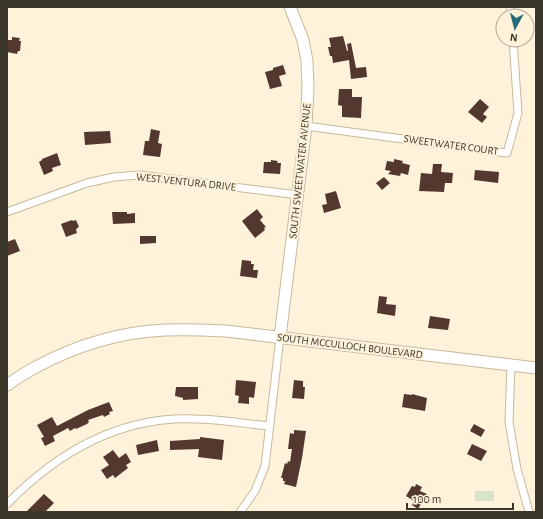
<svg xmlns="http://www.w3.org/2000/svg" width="543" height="519" viewBox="0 0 543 519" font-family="'Alegreya Sans',sans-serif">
  <rect width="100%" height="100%" fill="#fef2db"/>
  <path fill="#d6e5c9" d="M 475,491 L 494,491 L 494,501 L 475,501 Z"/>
  <path fill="#533830" d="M 343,36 L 347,51 L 348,51 L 347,44 L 351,43 L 356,68 L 366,67 L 367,77 L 351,79 L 349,60 L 333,63 L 332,56 L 330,56 L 328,47 L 331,47 L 329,38 Z
    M 12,37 L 20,38 L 19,41 L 21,41 L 20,51 L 18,51 L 17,54 L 7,52 L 7,40 L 12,40 Z
    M 283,65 L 286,74 L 279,76 L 282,86 L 270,89 L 265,72 L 273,70 L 273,68 Z
    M 339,89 L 352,89 L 352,97 L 362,97 L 361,118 L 342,117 L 342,106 L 338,105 Z
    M 480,99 L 489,107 L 483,114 L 487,117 L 482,123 L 468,112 Z
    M 151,129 L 160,131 L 158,143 L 162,144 L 160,157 L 143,155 L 145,141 L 149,141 Z
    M 110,131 L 111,143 L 85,145 L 84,132 Z
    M 57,153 L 61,165 L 52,168 L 53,171 L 44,175 L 39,162 L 42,160 L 42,159 Z
    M 394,159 L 403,161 L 402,163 L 410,165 L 408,175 L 401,173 L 400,176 L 388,174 L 391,171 L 385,170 L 387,161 L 394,162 Z
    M 271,160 L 278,161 L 277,163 L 281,163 L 280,174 L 263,173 L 264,162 L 271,162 Z
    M 433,164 L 442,164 L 441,172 L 453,173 L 452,183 L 445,183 L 444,192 L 419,191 L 421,173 L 432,174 Z
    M 475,170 L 499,172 L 498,183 L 474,180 Z
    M 384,177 L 390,183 L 382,190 L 376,183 Z
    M 336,191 L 341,208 L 324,213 L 322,205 L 327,204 L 325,194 Z
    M 257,209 L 263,217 L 260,220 L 266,227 L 264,228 L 265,230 L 255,238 L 242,221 Z
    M 112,212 L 127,212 L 127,214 L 135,213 L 135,223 L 113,224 Z
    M 72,220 L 73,221 L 76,220 L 79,227 L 76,229 L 77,233 L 66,237 L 61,224 Z
    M 140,236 L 156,236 L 156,243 L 140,244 Z
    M 15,239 L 20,251 L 7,256 L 7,242 Z
    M 242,260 L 251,261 L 251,264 L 254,264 L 253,270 L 258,270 L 257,278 L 240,276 Z
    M 379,296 L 387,297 L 386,304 L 396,305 L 395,316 L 377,313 Z
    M 430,316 L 450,319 L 448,330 L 428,328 Z
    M 236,380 L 256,382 L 254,398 L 249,397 L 249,404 L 238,403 L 239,396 L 235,395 Z
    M 294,380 L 303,381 L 303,387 L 305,387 L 304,399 L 292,398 Z
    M 176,387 L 198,387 L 198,399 L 183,400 L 183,398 L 175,396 Z
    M 404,394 L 412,395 L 412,394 L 427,398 L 425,411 L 402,407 Z
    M 109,402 L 113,411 L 109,412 L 110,414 L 104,417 L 103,415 L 88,420 L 89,422 L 87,424 L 76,429 L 75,428 L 70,431 L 68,428 L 53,436 L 55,441 L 45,446 L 41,438 L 44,437 L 37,425 L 52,417 L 57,426 L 88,410 Z
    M 474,424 L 485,430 L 481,437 L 470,431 Z
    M 294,430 L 306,431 L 302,458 L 296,487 L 284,484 L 285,481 L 283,481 L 283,478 L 281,478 L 285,463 L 287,464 L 288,461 L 290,462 L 292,449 L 288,449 L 290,433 L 294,434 Z
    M 200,437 L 224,440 L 222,460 L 198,457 L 199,449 L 170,450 L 170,441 L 200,439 Z
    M 157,440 L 159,451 L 138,455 L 136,445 Z
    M 472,444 L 487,451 L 481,461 L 467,454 Z
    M 113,450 L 119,458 L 126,453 L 131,462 L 126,465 L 128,468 L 115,478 L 113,475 L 107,479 L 101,470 L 109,465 L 103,457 Z
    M 416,484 L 422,487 L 420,491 L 427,494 L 418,509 L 412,505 L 414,501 L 406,496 L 412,486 L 415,487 Z
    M 44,494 L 54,503 L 45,512 L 26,512 Z"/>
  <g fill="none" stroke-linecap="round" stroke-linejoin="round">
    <defs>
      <path id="street" d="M 510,7 L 511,16
        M 306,126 L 507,153 L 518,113 L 513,40
        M 7,212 L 87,183 L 114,177 L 140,175 L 298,195
        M 511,365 L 509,422 L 517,469 L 529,512
        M 7,504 C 58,452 119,416 195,419 C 220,419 245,424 270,426
        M 240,512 L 255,491 L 265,466 L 280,337"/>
      <path id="secondary" d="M 280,337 L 306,126 L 308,88 L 307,61 L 303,40 L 290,7
        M 7,385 C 16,379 26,372 36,367 C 75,346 120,332 165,330 C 185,329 206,330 226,331 L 536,368"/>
    </defs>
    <use href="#street" stroke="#c7b99c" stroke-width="9"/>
    <use href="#secondary" stroke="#c7b99c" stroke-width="13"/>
    <use href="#street" stroke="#fff" stroke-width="7"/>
    <use href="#secondary" stroke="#fff" stroke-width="11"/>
  </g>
  <g text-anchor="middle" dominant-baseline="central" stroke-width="4" stroke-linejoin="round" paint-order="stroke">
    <g font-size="11" fill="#3c372b" stroke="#fef2db">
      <text transform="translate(451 145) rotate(8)">SWEETWATER COURT</text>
      <text transform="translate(300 171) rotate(-84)">SOUTH SWEETWATER AVENUE</text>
      <text transform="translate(186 182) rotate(6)">WEST VENTURA DRIVE</text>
      <text transform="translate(350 346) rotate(7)">SOUTH MCCULLOCH BOULEVARD</text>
    </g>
  </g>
  <rect width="543" height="519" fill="none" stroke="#3c372b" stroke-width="16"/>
  <g transform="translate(515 28) rotate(187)"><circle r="19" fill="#fef2db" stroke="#b0a795"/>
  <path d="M0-3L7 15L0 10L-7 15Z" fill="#256e77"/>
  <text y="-6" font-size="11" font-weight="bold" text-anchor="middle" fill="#3c372b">N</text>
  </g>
  <path d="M407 503v6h106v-6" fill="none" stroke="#3c372b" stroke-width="2"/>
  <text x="413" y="503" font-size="12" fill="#3c372b" stroke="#fef2db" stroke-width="3" paint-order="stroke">100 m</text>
</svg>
